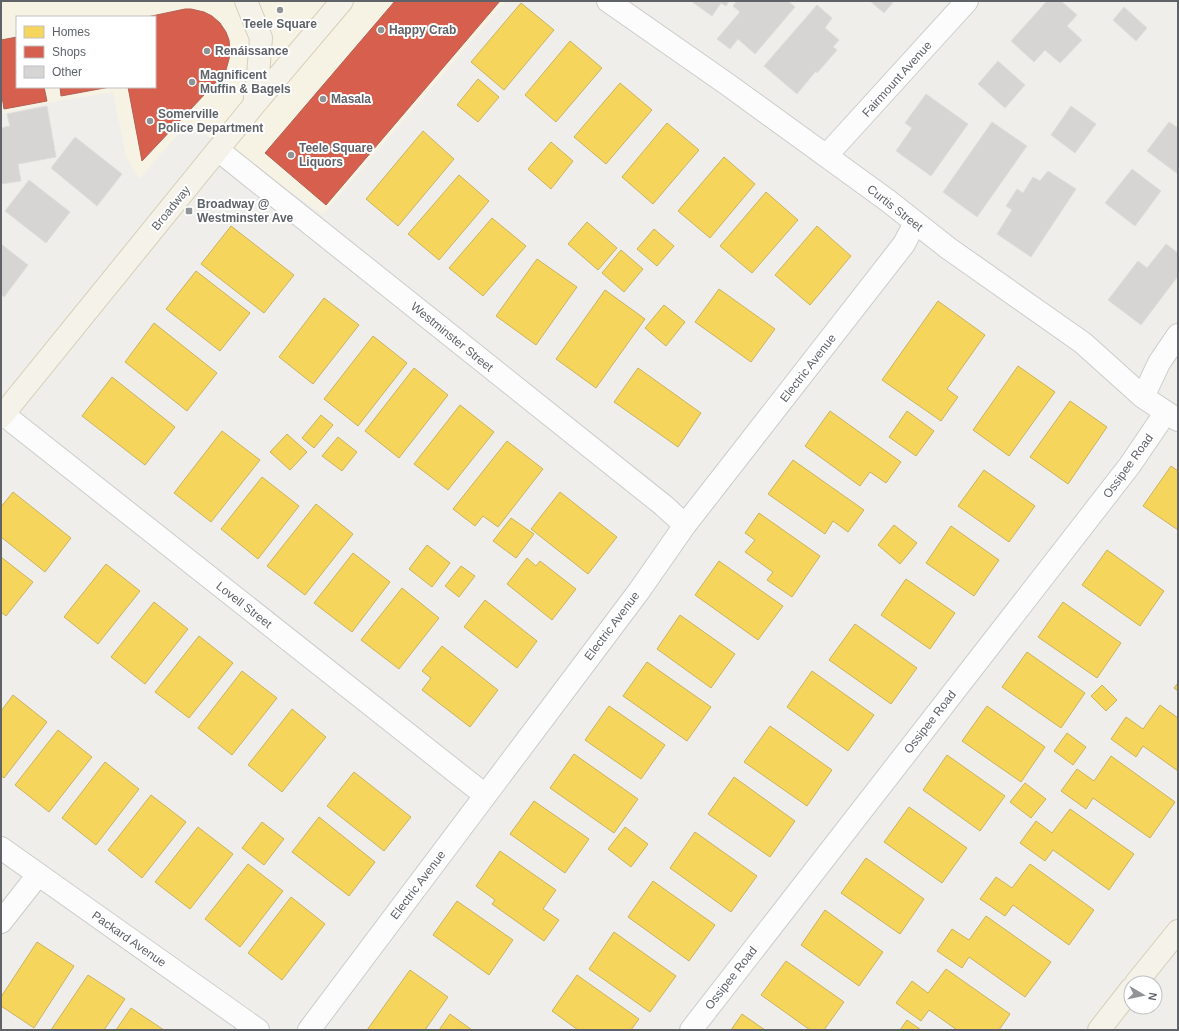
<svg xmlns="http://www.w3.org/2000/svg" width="1179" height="1031" viewBox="0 0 1179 1031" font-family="Helvetica,sans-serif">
  <rect width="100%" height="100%" fill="#efeeea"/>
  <path fill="#f7f3e4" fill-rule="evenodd" d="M 1,1 L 506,1 L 323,214 L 188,123 L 139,179 L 126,156 L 113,92 L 52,102 L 1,114 ZM 17,17 L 155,17 L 155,87 L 17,87 Z"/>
  <path fill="#f6d55c" stroke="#c9b360" d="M 521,3 L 554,30 L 504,90 L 471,62 Z
    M 570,41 L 602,68 L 556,122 L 525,95 Z
    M 478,79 L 499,97 L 478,122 L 457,105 Z
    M 620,83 L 652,110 L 606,164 L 574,137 Z
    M 667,123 L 699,150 L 653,204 L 622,177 Z
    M 423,131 L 454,159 L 398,226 L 366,199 Z
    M 551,142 L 573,161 L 551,189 L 528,169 Z
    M 724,157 L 755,184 L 710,238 L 678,211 Z
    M 459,175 L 489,201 L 439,260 L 408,234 Z
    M 766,192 L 798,220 L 752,273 L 720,246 Z
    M 492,218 L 526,246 L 483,296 L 449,268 Z
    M 587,222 L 617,248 L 598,270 L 568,244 Z
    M 231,226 L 294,275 L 264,313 L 201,264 Z
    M 817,226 L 851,256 L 810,305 L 775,275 Z
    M 654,229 L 674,246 L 657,266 L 637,249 Z
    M 621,250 L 643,269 L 624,292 L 602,273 Z
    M 537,259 L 577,287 L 536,345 L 496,316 Z
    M 196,271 L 250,313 L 220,351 L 166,309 Z
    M 719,289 L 775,329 L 751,362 L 695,322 Z
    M 605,290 L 645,319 L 596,388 L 556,359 Z
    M 324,298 L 359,325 L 313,384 L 279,357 Z
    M 938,301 L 985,335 L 947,389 L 958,397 L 941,421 L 882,380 Z
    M 664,305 L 685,322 L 666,346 L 645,328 Z
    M 154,323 L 217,373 L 187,411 L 125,362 Z
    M 373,336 L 407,363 L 358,426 L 324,399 Z
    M 1018,366 L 1055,392 L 1009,456 L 973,430 Z
    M 414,368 L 448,395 L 399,458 L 365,431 Z
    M 638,368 L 701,413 L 678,447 L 614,402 Z
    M 112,377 L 175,427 L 145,465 L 82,416 Z
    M 1070,401 L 1107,427 L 1068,484 L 1030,457 Z
    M 460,405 L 494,432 L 448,490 L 414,464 Z
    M 830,411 L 901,462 L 886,483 L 870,472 L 860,486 L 805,446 Z
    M 907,411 L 934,431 L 916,456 L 889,437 Z
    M 321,415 L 333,425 L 314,448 L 302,438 Z
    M 222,431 L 260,460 L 211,522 L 174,493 Z
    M 287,434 L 307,452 L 290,470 L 270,452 Z
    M 338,437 L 357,452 L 342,471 L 322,456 Z
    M 507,441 L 543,469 L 498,527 L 483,516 L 475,526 L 453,509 Z
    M 793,460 L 864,510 L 848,532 L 833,521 L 825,534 L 768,494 Z
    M 1171,466 L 1178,471 L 1178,530 L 1143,506 Z
    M 984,470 L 1035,506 L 1009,542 L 958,506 Z
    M 262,477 L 299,506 L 258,559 L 221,529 Z
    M 13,492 L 71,538 L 45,572 L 1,537 L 1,507 Z
    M 560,492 L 617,537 L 588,574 L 531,529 Z
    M 316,504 L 353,534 L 305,595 L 267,566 Z
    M 759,513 L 820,556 L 792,597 L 767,580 L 773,572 L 745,552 L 755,540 L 745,533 Z
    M 511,518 L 534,534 L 516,558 L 493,541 Z
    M 894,525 L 917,543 L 900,564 L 878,545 Z
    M 951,526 L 999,560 L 974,596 L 926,563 Z
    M 427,545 L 450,563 L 432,587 L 409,569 Z
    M 1107,550 L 1164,591 L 1140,626 L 1082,585 Z
    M 353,553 L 390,582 L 352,632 L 314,603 Z
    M 1,557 L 33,582 L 6,616 L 1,612 Z
    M 527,558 L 536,566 L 540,561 L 576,589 L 552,620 L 507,584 Z
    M 719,561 L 783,606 L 758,640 L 695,595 Z
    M 106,564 L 140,591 L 98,644 L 64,617 Z
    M 461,566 L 475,576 L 459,597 L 445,586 Z
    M 906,579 L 955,613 L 930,649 L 881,615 Z
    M 402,588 L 439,618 L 399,669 L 361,640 Z
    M 485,600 L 537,641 L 517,668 L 464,627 Z
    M 154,602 L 188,629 L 145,684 L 111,657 Z
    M 1063,602 L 1121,643 L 1097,678 L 1038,637 Z
    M 680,615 L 735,654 L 711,688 L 657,649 Z
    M 855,624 L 917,668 L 891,704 L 829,660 Z
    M 199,636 L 233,663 L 189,718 L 155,692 Z
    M 442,646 L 498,690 L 470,727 L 422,690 L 431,678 L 422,671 Z
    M 1027,652 L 1085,693 L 1061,728 L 1002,687 Z
    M 647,662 L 711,707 L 687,741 L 623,696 Z
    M 242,671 L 277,698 L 232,755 L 198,728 Z
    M 812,671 L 874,715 L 848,751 L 787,707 Z
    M 1178,683 L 1178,691 L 1174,688 Z
    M 1102,685 L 1117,700 L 1106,711 L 1091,696 Z
    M 13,695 L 47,722 L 4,778 L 1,776 L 1,711 Z
    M 1160,705 L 1178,718 L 1178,771 L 1143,746 L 1136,757 L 1111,739 L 1126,717 L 1143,729 Z
    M 609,706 L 665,745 L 641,779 L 585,740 Z
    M 987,706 L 1045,747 L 1021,782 L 962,741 Z
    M 292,709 L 326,737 L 282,792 L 248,765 Z
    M 770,726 L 832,770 L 807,806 L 744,762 Z
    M 58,730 L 92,757 L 49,812 L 15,785 Z
    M 1067,733 L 1086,747 L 1073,765 L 1054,751 Z
    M 574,754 L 638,799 L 614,833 L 550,788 Z
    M 947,755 L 1005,796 L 980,831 L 923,790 Z
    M 1111,756 L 1175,802 L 1150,838 L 1093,798 L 1086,809 L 1061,791 L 1077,769 L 1094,781 Z
    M 105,762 L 139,789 L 96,845 L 62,818 Z
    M 354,772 L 411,817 L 384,851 L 327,806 Z
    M 734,777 L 795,821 L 770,857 L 708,814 Z
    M 1025,783 L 1046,799 L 1031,818 L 1010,802 Z
    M 151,795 L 186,822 L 142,878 L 108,850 Z
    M 534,801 L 589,839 L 565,873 L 510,834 Z
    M 909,807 L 967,848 L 942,883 L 884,842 Z
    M 1070,809 L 1134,854 L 1109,890 L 1053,850 L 1045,861 L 1020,843 L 1036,821 L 1052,833 Z
    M 319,817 L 375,862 L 349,896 L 292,852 Z
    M 262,822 L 284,839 L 264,865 L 242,848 Z
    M 198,827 L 233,854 L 190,909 L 155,882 Z
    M 625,827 L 648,844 L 631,867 L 608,849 Z
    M 695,832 L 757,876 L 731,912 L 670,868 Z
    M 500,851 L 556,890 L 543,909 L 559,920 L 544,941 L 492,904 L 495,900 L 476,886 Z
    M 866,858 L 924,899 L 900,934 L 841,893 Z
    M 248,864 L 283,891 L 240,947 L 205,919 Z
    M 1030,864 L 1094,910 L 1069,945 L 1013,905 L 1005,916 L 980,899 L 996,877 L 1012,888 Z
    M 653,881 L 715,925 L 689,961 L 628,917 Z
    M 291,897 L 325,924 L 282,980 L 248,953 Z
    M 457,901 L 513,940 L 489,975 L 433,935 Z
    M 825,910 L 883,952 L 859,986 L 801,945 Z
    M 986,916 L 1051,962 L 1025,997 L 969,957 L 962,968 L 937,951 L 952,929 L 969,940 Z
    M 614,932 L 676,976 L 650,1012 L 589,969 Z
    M 37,942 L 74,966 L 34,1028 L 1,1006 L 1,997 Z
    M 786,961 L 844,1002 L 824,1030 L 810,1030 L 761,995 Z
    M 946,969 L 1010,1014 L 999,1030 L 957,1030 L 929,1010 L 921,1021 L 896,1003 L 912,981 L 928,993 Z
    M 410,970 L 448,997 L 425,1030 L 367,1030 Z
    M 88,975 L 125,999 L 104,1030 L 51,1030 Z
    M 577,975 L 639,1019 L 631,1030 L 578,1030 L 552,1011 Z
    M 131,1008 L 164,1030 L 116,1030 Z
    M 450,1014 L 472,1030 L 439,1030 Z
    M 742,1014 L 765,1030 L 731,1030 Z
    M 907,1020 L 921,1030 L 900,1030 Z"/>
  <path fill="#d6604d" stroke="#b26155" d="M 395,1 L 500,1 L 326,205 L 265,153 Z
    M 185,9 L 191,9 L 204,12 L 212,16 L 220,23 L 226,32 L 229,40 L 230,51 L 229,59 L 226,70 L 220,78 L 142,161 L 128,87 L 155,87 L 155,17 L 147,17 Z
    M 17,37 L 17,87 L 44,87 L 47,101 L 4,109 L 1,90 L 1,40 Z
    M 60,87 L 110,87 L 61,96 Z"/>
  <path fill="#d6d5d3" stroke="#deddd9" d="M 691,1 L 729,1 L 726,6 L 721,3 L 712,16 Z
    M 737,1 L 788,1 L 795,7 L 755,54 L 738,39 L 730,49 L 717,39 L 740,12 L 733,6 Z
    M 870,1 L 894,1 L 884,13 Z
    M 1047,1 L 1061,1 L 1077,15 L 1067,26 L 1082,40 L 1060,63 L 1045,50 L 1034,62 L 1011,41 Z
    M 817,5 L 832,18 L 825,28 L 839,40 L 833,47 L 837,50 L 817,73 L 816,71 L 797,94 L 764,66 Z
    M 1124,7 L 1147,28 L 1136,41 L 1113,20 Z
    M 998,61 L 1025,85 L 1005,108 L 978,84 Z
    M 926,94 L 968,124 L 931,176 L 896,151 L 912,128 L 905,123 Z
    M 47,106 L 56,157 L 18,164 L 21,181 L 1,184 L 1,128 L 10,126 L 7,114 Z
    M 1071,106 L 1096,124 L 1075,153 L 1051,135 Z
    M 992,122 L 1027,146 L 977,217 L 943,192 Z
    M 1169,122 L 1178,128 L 1178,174 L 1147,151 Z
    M 75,137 L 122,174 L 97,206 L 51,168 Z
    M 1132,169 L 1161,191 L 1135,226 L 1105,203 Z
    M 1048,171 L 1076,189 L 1031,257 L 997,234 L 1012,210 L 1006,206 L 1017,189 L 1023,193 L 1033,177 L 1040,181 Z
    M 29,180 L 70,212 L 46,243 L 5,211 Z
    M 1,244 L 28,265 L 4,297 L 1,295 Z
    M 1166,244 L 1178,253 L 1178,276 L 1141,325 L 1108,300 L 1138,261 L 1147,268 Z"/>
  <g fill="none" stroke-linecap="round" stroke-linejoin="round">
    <defs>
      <path id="minor" d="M 608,1 L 727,84 L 887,200 L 948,248 L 1083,343 L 1143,397 L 1178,420
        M 218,150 L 663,505 L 685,525
        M 826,156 L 967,1
        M 1143,397 L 1159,363 L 1178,335
        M 3,414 L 485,795
        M 1,848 L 258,1030
        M 1,922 L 38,875
        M 309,1030 L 639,591 L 685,525 L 904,244 L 915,223
        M 691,1030 L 1130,465 L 1166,412"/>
      <path id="major" d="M 246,1 L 261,38 L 258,75 L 254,105
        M 1,417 L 254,105 L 342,1
        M 1136,983 L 1178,931
        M 1099,1030 L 1131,989"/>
    </defs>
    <use href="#minor" stroke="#cbcccc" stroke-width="24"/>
    <use href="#major" stroke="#d7ceb8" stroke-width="24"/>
    <use href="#minor" stroke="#fdfcfc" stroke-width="22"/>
    <use href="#major" stroke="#f4f2e9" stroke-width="22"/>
  </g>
  <g fill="#919496" stroke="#fff" stroke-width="1.5">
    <circle cx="280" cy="10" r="4"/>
    <circle cx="381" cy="30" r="4"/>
    <circle cx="207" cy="51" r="4"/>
    <circle cx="192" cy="82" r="4"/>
    <circle cx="323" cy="99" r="4"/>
    <circle cx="150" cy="121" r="4"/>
    <circle cx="291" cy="155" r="4"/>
    <rect x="185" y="207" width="8" height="8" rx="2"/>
  </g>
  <g text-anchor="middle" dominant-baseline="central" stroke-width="4" stroke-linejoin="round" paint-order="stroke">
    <g font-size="12" font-weight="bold" fill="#5f6368" stroke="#fff" text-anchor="start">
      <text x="280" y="24" text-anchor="middle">Teele Square</text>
      <text x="389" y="30">Happy Crab</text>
      <text x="215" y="51">Renáissance</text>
      <text x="200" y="75">Magnificent<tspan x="200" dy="14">Muffin &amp; Bagels</tspan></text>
      <text x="331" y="99">Masala</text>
      <text x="158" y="114">Somerville<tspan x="158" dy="14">Police Department</tspan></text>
      <text x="299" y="148">Teele Square<tspan x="299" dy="14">Liquors</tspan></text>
      <text x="197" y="204">Broadway @<tspan x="197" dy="14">Westminster Ave</tspan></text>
    </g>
    <g font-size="12" fill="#5f6368" stroke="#fff">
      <text transform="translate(897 79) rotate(-48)">Fairmount Avenue</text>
      <text transform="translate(171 208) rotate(-51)">Broadway</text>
      <text transform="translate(895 208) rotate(38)">Curtis Street</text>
      <text transform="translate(452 337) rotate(39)">Westminster Street</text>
      <text transform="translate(808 368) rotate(-52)">Electric Avenue</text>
      <text transform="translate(1128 466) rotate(-54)">Ossipee Road</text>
      <text transform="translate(244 605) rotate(38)">Lovell Street</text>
      <text transform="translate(612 626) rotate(-53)">Electric Avenue</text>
      <text transform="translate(930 722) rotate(-52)">Ossipee Road</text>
      <text transform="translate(418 885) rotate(-53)">Electric Avenue</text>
      <text transform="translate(129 939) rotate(35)">Packard Avenue</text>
      <text transform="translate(731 978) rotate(-52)">Ossipee Road</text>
    </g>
  </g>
  <rect width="1179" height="1031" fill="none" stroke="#5f6368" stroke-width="4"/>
  <rect x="16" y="16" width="140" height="72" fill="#ffffff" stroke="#bfc1c3"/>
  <rect x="24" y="26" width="20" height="12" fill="#f6d55c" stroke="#bfc1c3"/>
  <text x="52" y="36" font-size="12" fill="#5f6368">Homes</text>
  <rect x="24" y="46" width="20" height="12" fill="#d6604d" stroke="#bfc1c3"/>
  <text x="52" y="56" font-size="12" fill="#5f6368">Shops</text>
  <rect x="24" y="66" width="20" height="12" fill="#d6d5d3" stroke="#bfc1c3"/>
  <text x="52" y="76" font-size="12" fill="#5f6368">Other</text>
  <g transform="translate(1143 995) rotate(99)"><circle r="19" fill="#ffffff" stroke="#bfc1c3"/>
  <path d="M0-3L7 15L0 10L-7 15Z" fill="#919496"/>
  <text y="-6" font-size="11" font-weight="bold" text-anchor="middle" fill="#5f6368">N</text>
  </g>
</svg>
